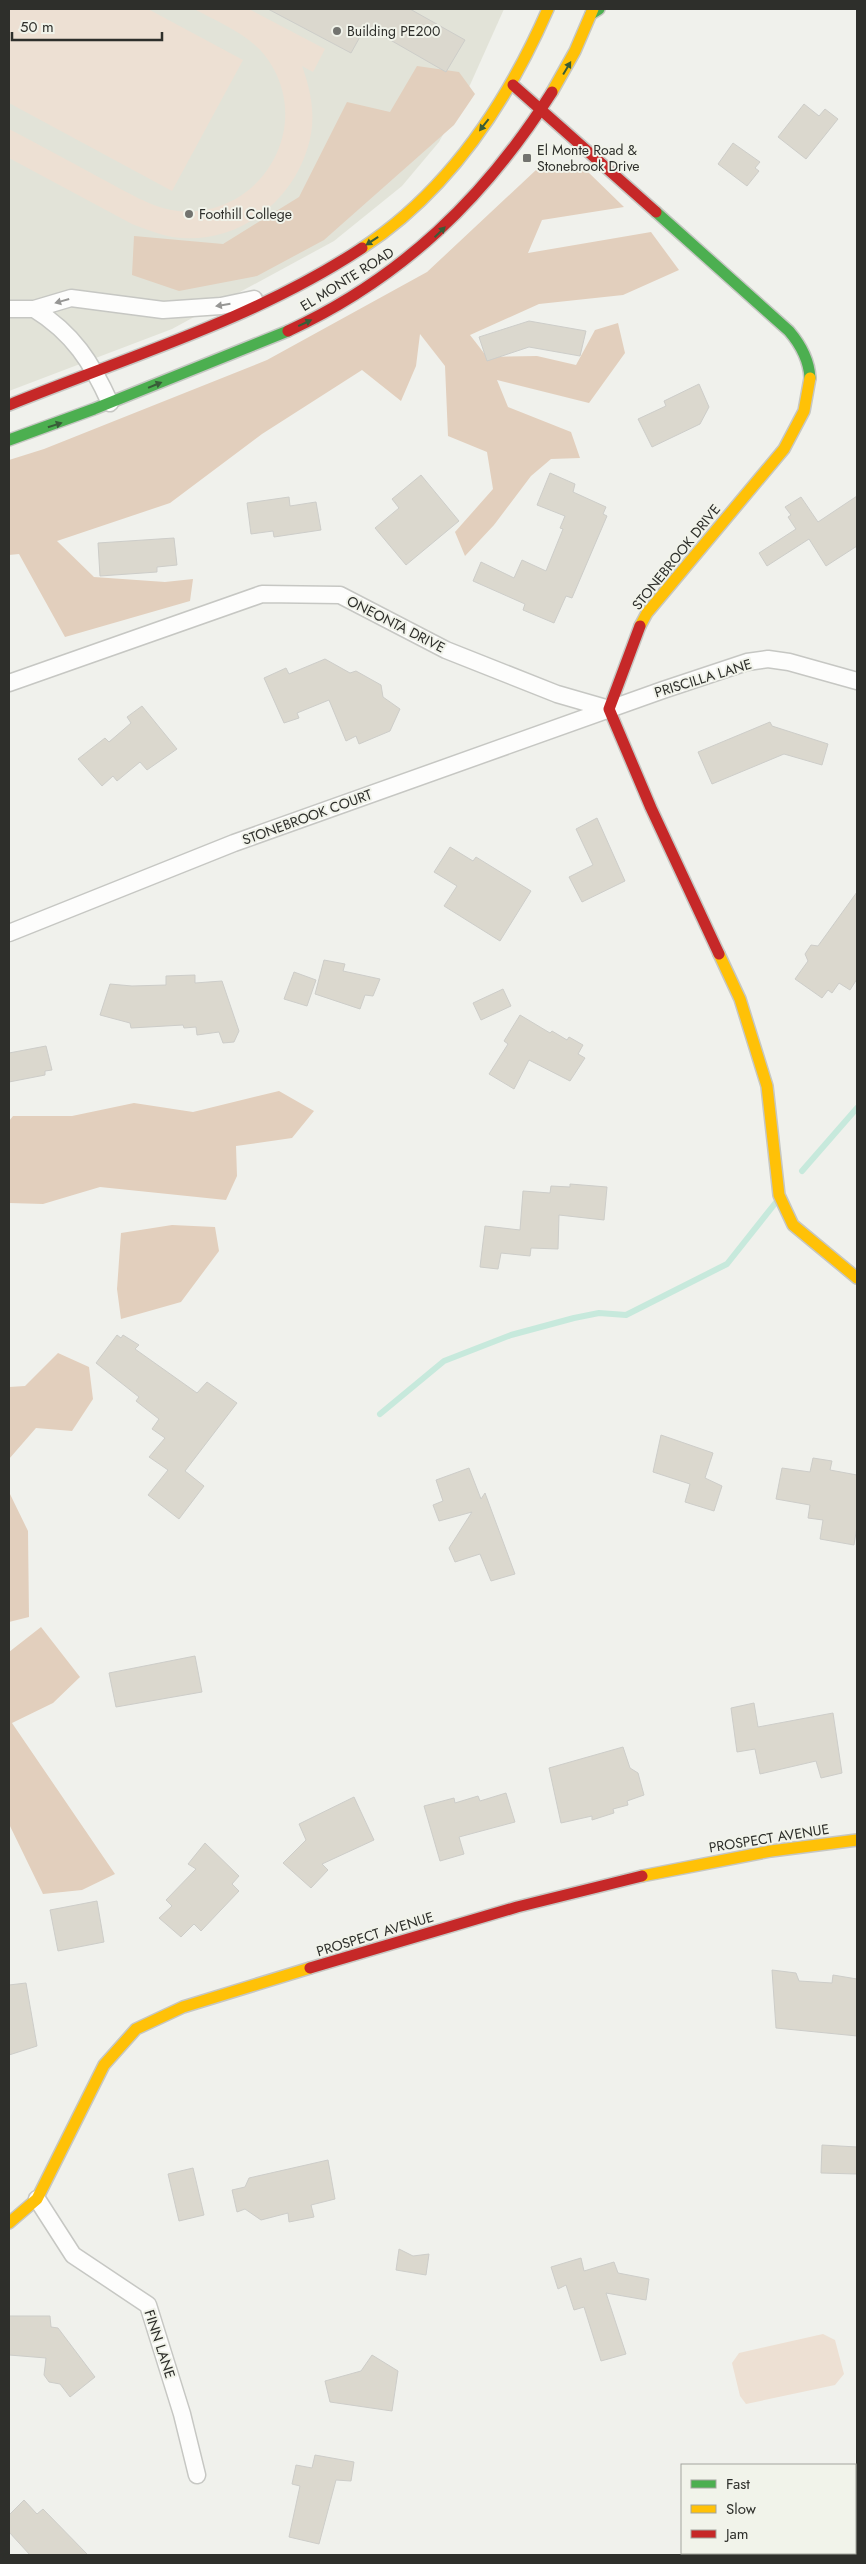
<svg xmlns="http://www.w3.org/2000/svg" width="866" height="2564" viewBox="0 0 866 2564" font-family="Jost,sans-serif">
  <rect width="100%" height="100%" fill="#f0f1ec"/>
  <path fill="#e2e3d8" d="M 9,9 L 504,9 L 470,85 L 439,142 L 402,186 L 334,241 L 172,329 L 9,391 Z"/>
  <path fill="#ede0d3" d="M 9,9 L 148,9 L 243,60 L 172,191 L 9,103 Z
    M 194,9 L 249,9 L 325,49 L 313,72 L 302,66 C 310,88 315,111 311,134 C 299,199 238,247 172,237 C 158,234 145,229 132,224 L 9,158 L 9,129 C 40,145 71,162 102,179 C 126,191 151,208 178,211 C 256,219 312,134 272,66 C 256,37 222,24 194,9 Z
    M 823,2334 L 835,2340 L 844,2374 L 835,2385 L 746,2404 L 740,2396 L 732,2363 L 739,2353 Z"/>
  <path fill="#e2cfbd" d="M 417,66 L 459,72 L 475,94 L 454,125 L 324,240 L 257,276 L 179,291 L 132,275 L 134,236 L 223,244 L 299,197 L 347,102 L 390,112 Z
    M 536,170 L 586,170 L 624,207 L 542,220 L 528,253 L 651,232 L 679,270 L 623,295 L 539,304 L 470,335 L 487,357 L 537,356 L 576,365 L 595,330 L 618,323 L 625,353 L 589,403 L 497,380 L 508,407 L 571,432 L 580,458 L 551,459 L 531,476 L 494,525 L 465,556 L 455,532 L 493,489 L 487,452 L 448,436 L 445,366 L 420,334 L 416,366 L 401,401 L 362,370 L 262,434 L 170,503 L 57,541 L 94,577 L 165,582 L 193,579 L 190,601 L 65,637 L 19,554 L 9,555 L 9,460 L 44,449 L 267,360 L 427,272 Z
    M 279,1091 L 314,1111 L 292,1138 L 236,1146 L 237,1176 L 226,1200 L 100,1187 L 43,1204 L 9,1203 L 9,1121 L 13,1116 L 72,1116 L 134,1103 L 193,1112 Z
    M 172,1225 L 215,1227 L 219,1251 L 181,1302 L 121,1319 L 117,1289 L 121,1233 Z
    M 58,1353 L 89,1367 L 93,1399 L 72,1431 L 36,1428 L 9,1459 L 9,1387 L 25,1386 Z
    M 9,1492 L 28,1531 L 29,1617 L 9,1622 Z
    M 41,1627 L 80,1677 L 53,1703 L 12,1723 L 115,1874 L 82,1890 L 43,1894 L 9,1824 L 9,1652 Z"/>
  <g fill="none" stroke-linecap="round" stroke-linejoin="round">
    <path stroke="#c7e9dc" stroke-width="6" d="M 802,1171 L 857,1108
      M 380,1414 L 444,1361 L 511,1335 L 574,1318 L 599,1313 L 626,1315 L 727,1264 L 777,1201"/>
  </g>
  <path fill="#dbd8ce" stroke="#cdcdc9" d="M 268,9 L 410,9 L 465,40 L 446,72 L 366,26 L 351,53 Z
    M 804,104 L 819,116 L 825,109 L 838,119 L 806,159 L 778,137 Z
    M 733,143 L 760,162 L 755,168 L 759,171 L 747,186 L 718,164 Z
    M 529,321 L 586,331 L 580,356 L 529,347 L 487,361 L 479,337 Z
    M 699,384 L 709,407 L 700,424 L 652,447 L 638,419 L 666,406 L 664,401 Z
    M 550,473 L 575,484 L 573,492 L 606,507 L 603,514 L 607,516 L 572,598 L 566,596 L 554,623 L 523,610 L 525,604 L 473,581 L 481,562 L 514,578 L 522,560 L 546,571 L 563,529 L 560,528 L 565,516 L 537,505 Z
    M 421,475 L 459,521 L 406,565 L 375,528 L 399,508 L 392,499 Z
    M 857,496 L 857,546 L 826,566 L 809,539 L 767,566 L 759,553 L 796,529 L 788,517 L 791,515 L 785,507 L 801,497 L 818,522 Z
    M 289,497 L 290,506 L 316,502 L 321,530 L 274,537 L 273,531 L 251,534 L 247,503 Z
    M 174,538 L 177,565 L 157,567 L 157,572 L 100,576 L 98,543 Z
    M 325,659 L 350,673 L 356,671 L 381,685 L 383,697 L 400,709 L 390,731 L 359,744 L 356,736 L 346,741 L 329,700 L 297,713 L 299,718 L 284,723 L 264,678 L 286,668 L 289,674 Z
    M 142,706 L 177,749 L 147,770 L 140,762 L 117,781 L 113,776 L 102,786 L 78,759 L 105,738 L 109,742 L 131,723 L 127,717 Z
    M 770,722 L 772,726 L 828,744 L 822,765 L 784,754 L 712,784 L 698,752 Z
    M 597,818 L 625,881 L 582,902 L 569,877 L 593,865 L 576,829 Z
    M 450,847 L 473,861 L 476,857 L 531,891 L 500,941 L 444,906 L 457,886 L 434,872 Z
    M 857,892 L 857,979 L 850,990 L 839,983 L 832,993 L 828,990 L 822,998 L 795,979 L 808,961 L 805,954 L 811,945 L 818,946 Z
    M 324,960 L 345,964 L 343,971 L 380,979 L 373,996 L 365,995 L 360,1009 L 315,994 Z
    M 294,972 L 316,980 L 307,1006 L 284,999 Z
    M 195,975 L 195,983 L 222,981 L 239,1031 L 234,1042 L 223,1043 L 219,1032 L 197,1035 L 196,1027 L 184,1028 L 183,1025 L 131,1028 L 130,1023 L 100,1015 L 110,984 L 132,986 L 166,985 L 166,976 Z
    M 503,989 L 511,1006 L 481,1020 L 473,1003 Z
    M 520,1015 L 550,1033 L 552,1031 L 567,1040 L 569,1037 L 583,1045 L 578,1054 L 585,1058 L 570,1081 L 529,1060 L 514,1089 L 489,1074 L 508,1044 L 504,1041 Z
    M 46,1046 L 52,1070 L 45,1071 L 45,1075 L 9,1082 L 9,1053 Z
    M 570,1184 L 607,1187 L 604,1220 L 559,1215 L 558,1249 L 531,1248 L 530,1256 L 501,1253 L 498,1269 L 480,1267 L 485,1226 L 520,1230 L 523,1191 L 550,1193 L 551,1186 L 570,1187 Z
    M 117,1335 L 121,1338 L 123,1335 L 139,1345 L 135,1349 L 197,1393 L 207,1382 L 237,1403 L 185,1471 L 204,1486 L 179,1519 L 148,1495 L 168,1470 L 149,1457 L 165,1438 L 152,1429 L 159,1419 L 136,1401 L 139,1397 L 96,1363 Z
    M 661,1435 L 713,1453 L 705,1478 L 722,1486 L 714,1511 L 685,1502 L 690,1484 L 653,1472 Z
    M 813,1458 L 832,1461 L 830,1470 L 857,1475 L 857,1526 L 854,1545 L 820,1539 L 823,1520 L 808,1518 L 810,1505 L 776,1499 L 782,1468 L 810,1472 Z
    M 469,1468 L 481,1499 L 485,1493 L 515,1574 L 491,1581 L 480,1554 L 455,1562 L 449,1548 L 472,1512 L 439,1521 L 433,1505 L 443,1501 L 436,1480 Z
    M 195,1656 L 202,1692 L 116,1707 L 109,1673 Z
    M 754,1703 L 758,1727 L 833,1713 L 842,1773 L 821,1778 L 816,1761 L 760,1774 L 755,1749 L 737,1752 L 731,1708 Z
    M 623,1747 L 630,1768 L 638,1773 L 644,1795 L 627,1801 L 628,1805 L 613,1809 L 614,1813 L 592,1820 L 592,1816 L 561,1823 L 549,1768 Z
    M 506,1793 L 515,1822 L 459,1837 L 464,1854 L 440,1861 L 424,1806 L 454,1798 L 455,1803 L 478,1796 L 480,1801 Z
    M 354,1797 L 374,1840 L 322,1864 L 328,1870 L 311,1888 L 283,1863 L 306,1840 L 299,1824 Z
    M 205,1843 L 239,1876 L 232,1884 L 239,1891 L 201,1931 L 194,1924 L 181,1937 L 159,1918 L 172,1906 L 166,1900 L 196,1869 L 188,1864 Z
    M 97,1901 L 104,1942 L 58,1951 L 50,1910 Z
    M 772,1970 L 796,1973 L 799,1981 L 832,1983 L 833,1975 L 857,1979 L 857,2036 L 776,2028 Z
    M 26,1983 L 37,2046 L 9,2055 L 9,1985 Z
    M 822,2145 L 857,2147 L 857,2174 L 821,2173 Z
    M 328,2160 L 335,2199 L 311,2205 L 314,2217 L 289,2222 L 288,2213 L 261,2220 L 245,2209 L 237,2212 L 232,2190 L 245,2187 L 249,2178 Z
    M 193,2168 L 204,2215 L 179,2221 L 168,2174 Z
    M 399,2249 L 413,2256 L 429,2254 L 426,2275 L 396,2270 Z
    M 581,2258 L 584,2271 L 614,2262 L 618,2273 L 649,2279 L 646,2300 L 606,2293 L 626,2354 L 601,2361 L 584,2307 L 574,2310 L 566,2285 L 558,2289 L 551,2267 Z
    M 9,2316 L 50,2316 L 51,2327 L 58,2328 L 95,2377 L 70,2397 L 60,2384 L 49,2382 L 44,2375 L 46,2358 L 9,2355 Z
    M 372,2355 L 398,2371 L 392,2411 L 330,2402 L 325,2381 L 361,2371 Z
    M 315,2455 L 354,2462 L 351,2481 L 336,2480 L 319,2544 L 289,2537 L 300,2486 L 292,2484 L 296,2465 L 312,2468 Z
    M 24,2500 L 37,2514 L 43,2509 L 88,2555 L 30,2555 L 9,2532 L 9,2515 Z"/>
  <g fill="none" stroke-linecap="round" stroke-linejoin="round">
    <defs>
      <path id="street" d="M 9,309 L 34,309 L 71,298 L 163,310 L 221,306 L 254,299
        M 34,309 C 73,333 92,363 110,403
        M 9,683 L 262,594 L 340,595 L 446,650 L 557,694 L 609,709
        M 9,933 L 234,843 L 663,690 L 747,662 L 768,659 L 789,662 L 857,681
        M 37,2199 L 73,2255 L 148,2305 L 182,2414 L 197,2475"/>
      <path id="fast" d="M 591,14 L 599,9
        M 656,212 L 789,331 C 801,345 809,360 810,378
        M 9,440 L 94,409 L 288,331"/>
      <path id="slow" d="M 552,92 L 575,51 L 593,9
        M 362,248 C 449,191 507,103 548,9
        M 640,626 L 647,613 L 784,449 L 804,411 L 810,378
        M 719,954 L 740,999 L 767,1086 L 779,1195 L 793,1225 L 857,1278
        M 642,1876 L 771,1851 L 857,1840
        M 9,2223 L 37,2199 L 104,2065 L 136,2029 L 183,2007 L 310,1968"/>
      <path id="jam" d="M 513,85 L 656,212
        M 288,331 C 402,278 485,198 552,92
        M 9,405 C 127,357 255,319 362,248
        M 640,626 L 609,709 L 651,808 L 719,954
        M 310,1968 L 517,1907 L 642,1876"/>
    </defs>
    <use href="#street" stroke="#c6c7c3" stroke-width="19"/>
    <use href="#fast" stroke="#c6c7c3" stroke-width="14"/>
    <use href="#slow" stroke="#c6c7c3" stroke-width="14"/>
    <use href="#jam" stroke="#c6c7c3" stroke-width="14"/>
    <use href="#street" stroke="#fdfdfc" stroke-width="16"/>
    <use href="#fast" stroke="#4caf50" stroke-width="11"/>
    <use href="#slow" stroke="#ffc107" stroke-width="11"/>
    <use href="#jam" stroke="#c62828" stroke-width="11"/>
  </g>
  <defs><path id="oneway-solid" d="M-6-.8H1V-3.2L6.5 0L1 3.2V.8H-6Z" transform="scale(1.25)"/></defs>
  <g fill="#385c38">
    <use href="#oneway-solid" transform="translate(567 68) rotate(-59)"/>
    <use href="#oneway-solid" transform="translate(484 125) rotate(128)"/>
    <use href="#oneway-solid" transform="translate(440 232) rotate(-44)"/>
    <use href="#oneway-solid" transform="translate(372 241) rotate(146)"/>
    <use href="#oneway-solid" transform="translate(305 323) rotate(-25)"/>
    <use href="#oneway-solid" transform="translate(155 385) rotate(-22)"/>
    <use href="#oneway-solid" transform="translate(55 425) rotate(-18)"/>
  </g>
  <g fill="#969694">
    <use href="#oneway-solid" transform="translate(62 301) rotate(164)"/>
    <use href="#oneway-solid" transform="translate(223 305) rotate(171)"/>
  </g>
  <g fill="#72736f" stroke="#f1f3ea" stroke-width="2">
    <circle cx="337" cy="31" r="5"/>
    <rect x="522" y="153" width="10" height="10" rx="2.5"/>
    <circle cx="189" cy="214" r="5"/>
  </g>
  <g text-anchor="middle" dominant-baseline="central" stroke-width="4" stroke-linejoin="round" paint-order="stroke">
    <g font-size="14" fill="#2e2f2b" stroke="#f1f3ea" text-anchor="start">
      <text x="347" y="31">Building PE200</text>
      <text x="537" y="150">El Monte Road &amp;<tspan x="537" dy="16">Stonebrook Drive</tspan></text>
      <text x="199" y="214">Foothill College</text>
    </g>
    <g font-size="14" fill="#2e2f2b" stroke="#f1f3ea">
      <text transform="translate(347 279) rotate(-32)">EL MONTE ROAD</text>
      <text transform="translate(676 557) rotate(-51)">STONEBROOK DRIVE</text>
      <text transform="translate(396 624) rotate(27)">ONEONTA DRIVE</text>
      <text transform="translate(703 678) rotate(-17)">PRISCILLA LANE</text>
      <text transform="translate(307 817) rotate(-20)">STONEBROOK COURT</text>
      <text transform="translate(769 1838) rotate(-9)">PROSPECT AVENUE</text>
      <text transform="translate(375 1934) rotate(-17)">PROSPECT AVENUE</text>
      <text transform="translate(160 2344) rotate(72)">FINN LANE</text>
    </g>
  </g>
  <rect width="866" height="2564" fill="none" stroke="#2e2f2b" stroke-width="20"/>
  <rect x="681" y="2464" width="175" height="90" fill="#f1f3ea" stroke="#a3a59e"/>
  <rect x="691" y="2480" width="25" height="8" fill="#4caf50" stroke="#a3a59e"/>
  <text x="726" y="2489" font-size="15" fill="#2e2f2b">Fast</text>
  <rect x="691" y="2505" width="25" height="8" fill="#ffc107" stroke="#a3a59e"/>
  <text x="726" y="2514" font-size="15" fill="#2e2f2b">Slow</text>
  <rect x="691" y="2530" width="25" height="8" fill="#c62828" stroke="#a3a59e"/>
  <text x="726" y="2539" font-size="15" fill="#2e2f2b">Jam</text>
  <path d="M12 32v8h150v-8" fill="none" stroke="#2e2f2b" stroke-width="2.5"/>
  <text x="20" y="32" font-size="15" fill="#2e2f2b" stroke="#f1f3ea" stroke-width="4" paint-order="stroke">50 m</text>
</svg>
